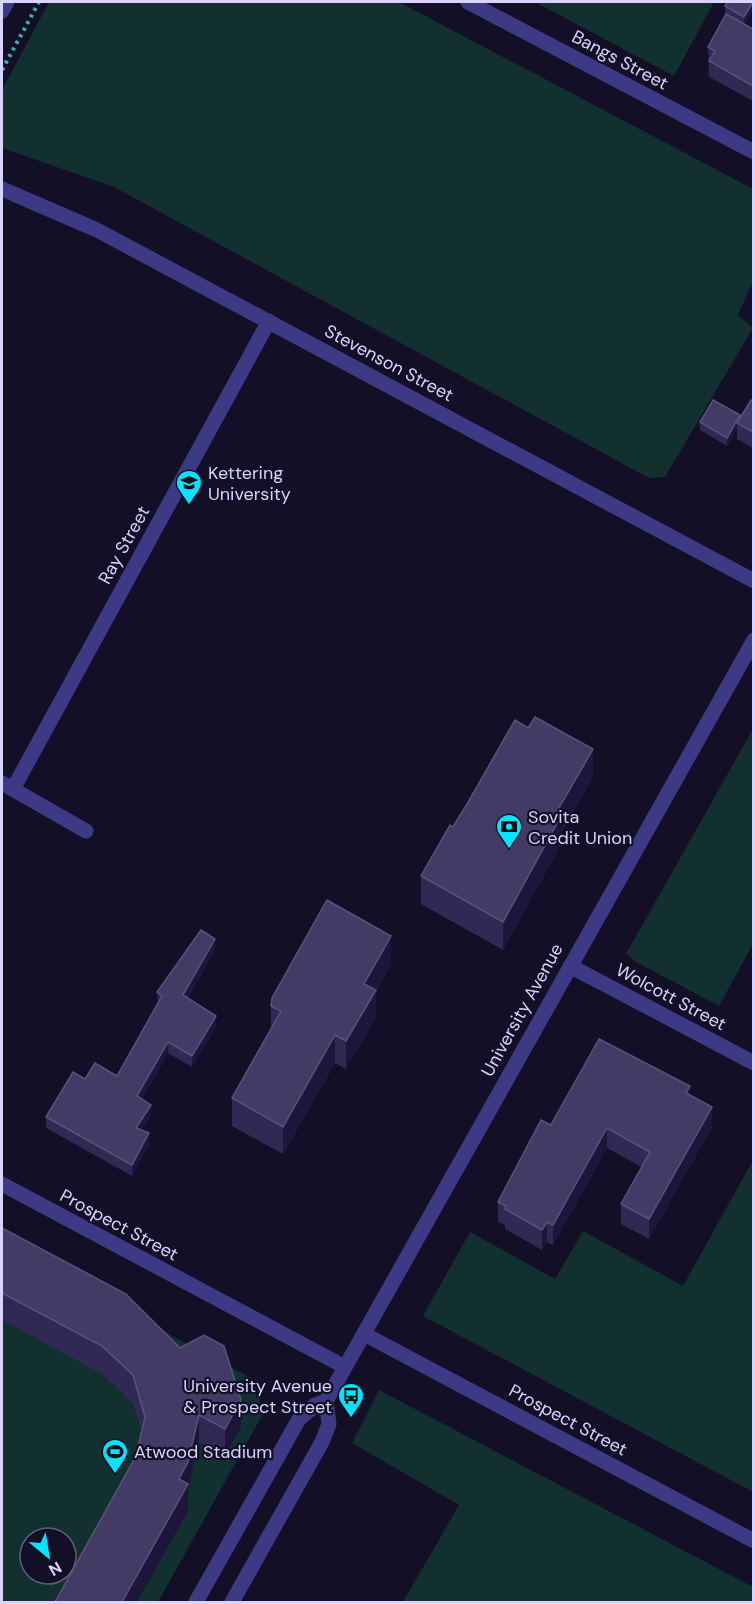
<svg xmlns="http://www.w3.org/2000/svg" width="755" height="1604" viewBox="0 0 755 1604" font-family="'DM Sans',sans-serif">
  <rect width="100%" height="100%" fill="#130f26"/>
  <path fill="#12302f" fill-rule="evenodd" d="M 49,2 L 399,2 L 753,189 L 753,281 L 738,315 L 753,328 L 665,477 L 649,478 L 114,187 L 2,148 L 2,90 Z
    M 535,2 L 714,2 L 674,76 Z
    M 753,729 L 753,944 L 719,1006 L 636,962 L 626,954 Z
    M 753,1160 L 753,1492 L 423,1316 L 470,1232 L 555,1279 L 583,1231 L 683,1286 Z
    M 2,1245 L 253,1379 L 264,1412 L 158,1602 L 2,1602 ZM 30,1538 L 66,1538 L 66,1574 L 30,1574 Z
    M 379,1390 L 753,1587 L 753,1602 L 403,1602 L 459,1505 L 352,1443 Z"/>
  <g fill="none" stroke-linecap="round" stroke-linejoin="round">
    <path stroke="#2fb8b0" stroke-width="4" stroke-dasharray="3 4.5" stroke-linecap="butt" d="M 2,70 L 39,2"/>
    <path stroke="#3d3a85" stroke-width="15" d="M 468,2 L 754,152
      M 2,11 L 7,2
      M 2,189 L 97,230 L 754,581
      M 2,783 L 86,831
      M 13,789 L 269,321
      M 570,966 L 754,1063
      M 2,1184 L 345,1367
      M 364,1334 L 754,1541
      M 196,1602 L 299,1419 L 315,1405 L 326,1401
      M 232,1602 L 322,1442 L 329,1424 L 326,1401 L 754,640"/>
  </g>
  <path fill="#312854" d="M 725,6 L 753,9 L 745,24 L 753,29 L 753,101 L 709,77 L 708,47 L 726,15 L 725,14 Z
    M 753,401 L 753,448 L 737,439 L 737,428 L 727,446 L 700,430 L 700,422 L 740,419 Z
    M 593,777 L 560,835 L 560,846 L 503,950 L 421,904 L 421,876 L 467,804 Z
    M 215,950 L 188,998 L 216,1027 L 192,1067 L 168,1053 L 142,1099 L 151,1116 L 141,1130 L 149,1144 L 132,1176 L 46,1128 L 46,1117 L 85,1079 L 117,1076 L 158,1004 L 157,992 Z
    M 391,964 L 376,992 L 376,1018 L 346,1069 L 335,1063 L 283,1154 L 232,1126 L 232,1098 L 271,1029 L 271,1006 Z
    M 690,1095 L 712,1127 L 649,1239 L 621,1224 L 621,1204 L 642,1167 L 607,1148 L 553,1245 L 547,1242 L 542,1250 L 505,1229 L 505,1225 L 498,1222 L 498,1202 L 551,1125 Z
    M 2,1228 L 241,1427 L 225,1456 L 199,1442 L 188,1490 L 188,1511 L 136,1456 L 142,1432 L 133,1403 L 102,1374 L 2,1320 Z"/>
  <path fill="#1d163a" d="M 753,2 L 753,9 L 744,25 L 744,17 Z
    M 740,415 L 740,424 L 737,423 L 737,428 L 727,446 L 727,438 Z
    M 593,749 L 593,777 L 560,835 L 560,846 L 503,950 L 503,922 L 555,815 Z
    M 391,936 L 391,964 L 376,992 L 376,1018 L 346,1069 L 346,1041 L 364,984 Z
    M 215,939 L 215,950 L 183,1006 L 183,995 Z
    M 216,1016 L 216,1027 L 192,1067 L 192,1056 Z
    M 335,1035 L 335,1063 L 283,1154 L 283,1127 Z
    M 168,1042 L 168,1053 L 137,1107 L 137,1096 Z
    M 690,1086 L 690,1106 L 686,1093 Z
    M 151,1105 L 151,1116 L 136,1139 L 136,1128 Z
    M 712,1107 L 712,1127 L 649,1239 L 649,1219 Z
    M 607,1128 L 607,1148 L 553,1245 L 553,1225 Z
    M 149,1133 L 149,1144 L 132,1176 L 132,1165 Z
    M 547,1222 L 547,1242 L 542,1250 L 542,1230 Z
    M 241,1400 L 241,1427 L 225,1456 L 225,1429 Z
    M 199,1415 L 199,1442 L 188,1490 L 188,1511 L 137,1602 L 122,1602 L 179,1479 Z"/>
  <path fill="#433a66" stroke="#5a527e" stroke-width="1.5" d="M 727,2 L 753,2 L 744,17 L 725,6 Z
    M 726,14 L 753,29 L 753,86 L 709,61 L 715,51 L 708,47 Z
    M 713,400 L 740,415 L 727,438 L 700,422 Z
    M 751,400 L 753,401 L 753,432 L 737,423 Z
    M 535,717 L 593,749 L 555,815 L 560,818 L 503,922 L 421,876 L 450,825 L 453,827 L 467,804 L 515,720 L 528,728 Z
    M 327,900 L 391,936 L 364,984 L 376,990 L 346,1041 L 335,1035 L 283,1127 L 232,1098 L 281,1011 L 271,1006 L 272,998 Z
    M 201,930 L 215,939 L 183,995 L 216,1016 L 192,1056 L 168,1042 L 137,1096 L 151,1105 L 136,1128 L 149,1133 L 132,1165 L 46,1117 L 73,1072 L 85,1079 L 95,1063 L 117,1076 L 162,996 L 157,992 Z
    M 599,1039 L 690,1086 L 686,1093 L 712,1107 L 649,1219 L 621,1204 L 650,1152 L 607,1128 L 553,1225 L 547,1222 L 542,1230 L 505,1209 L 506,1206 L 498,1202 L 541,1120 L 551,1125 L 552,1123 Z
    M 2,1228 L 126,1294 L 180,1348 L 204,1335 L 224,1346 L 241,1400 L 225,1429 L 199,1415 L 188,1462 L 179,1479 L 188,1484 L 122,1602 L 55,1602 L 136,1456 L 145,1417 L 133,1375 L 102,1346 L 2,1293 Z"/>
  <defs>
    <symbol id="university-pin" viewBox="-11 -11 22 30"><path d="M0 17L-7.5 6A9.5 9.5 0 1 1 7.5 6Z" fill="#00e5ff" stroke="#130f26"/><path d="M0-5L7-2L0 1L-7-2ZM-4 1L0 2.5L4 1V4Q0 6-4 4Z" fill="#111"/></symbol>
    <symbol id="bank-pin" viewBox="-11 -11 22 30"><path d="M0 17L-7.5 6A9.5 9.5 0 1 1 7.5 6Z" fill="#00e5ff" stroke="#130f26"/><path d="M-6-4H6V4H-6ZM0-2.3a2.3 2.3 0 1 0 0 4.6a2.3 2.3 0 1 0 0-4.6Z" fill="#111"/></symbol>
    <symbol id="bus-pin" viewBox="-11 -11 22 30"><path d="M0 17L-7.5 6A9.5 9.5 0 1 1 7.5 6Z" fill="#00e5ff" stroke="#130f26"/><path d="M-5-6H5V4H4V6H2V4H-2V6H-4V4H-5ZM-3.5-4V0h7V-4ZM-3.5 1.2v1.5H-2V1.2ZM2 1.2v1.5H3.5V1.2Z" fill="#111"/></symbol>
    <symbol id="stadium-pin" viewBox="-11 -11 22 30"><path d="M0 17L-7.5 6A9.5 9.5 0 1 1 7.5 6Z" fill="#00e5ff" stroke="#130f26"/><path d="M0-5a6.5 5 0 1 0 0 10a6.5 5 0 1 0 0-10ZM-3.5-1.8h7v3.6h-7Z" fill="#111"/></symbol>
  </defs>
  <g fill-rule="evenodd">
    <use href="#university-pin" x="174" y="468" width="30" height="40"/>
    <use href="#bank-pin" x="494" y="812" width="30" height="40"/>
    <use href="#bus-pin" x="336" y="1381" width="30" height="40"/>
    <use href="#stadium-pin" x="100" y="1437" width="30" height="40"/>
  </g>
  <g text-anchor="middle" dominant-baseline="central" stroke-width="4.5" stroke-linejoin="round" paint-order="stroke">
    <g font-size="18" fill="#d9d4ff" stroke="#130f26">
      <text transform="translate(620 60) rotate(28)">Bangs Street</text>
      <text transform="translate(389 363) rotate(28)">Stevenson Street</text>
      <text transform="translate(124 545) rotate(-61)">Ray Street</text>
      <text transform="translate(671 997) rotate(28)">Wolcott Street</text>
      <text transform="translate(522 1010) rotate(-61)">University Avenue</text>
      <text transform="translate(119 1225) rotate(28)">Prospect Street</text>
      <text transform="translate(568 1420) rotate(28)">Prospect Street</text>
    </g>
    <g font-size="18" fill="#d9d4ff" stroke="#130f26" text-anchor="start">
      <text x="208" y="473">Kettering<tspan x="208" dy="21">University</tspan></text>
      <text x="528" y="817">Sovita<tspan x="528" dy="21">Credit Union</tspan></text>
      <text x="332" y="1386" text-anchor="end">University Avenue<tspan x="332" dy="21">&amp; Prospect Street</tspan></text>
      <text x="134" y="1452">Atwood Stadium</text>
    </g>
  </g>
  <rect width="755" height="1604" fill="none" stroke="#d9d4ff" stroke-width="6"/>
  <g transform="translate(48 1556) rotate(150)"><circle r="28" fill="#130f26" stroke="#625e7d" stroke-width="1.5"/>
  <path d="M0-4.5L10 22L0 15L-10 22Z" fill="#00e5ff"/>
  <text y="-9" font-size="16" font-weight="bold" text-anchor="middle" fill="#d9d4ff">N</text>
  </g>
</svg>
